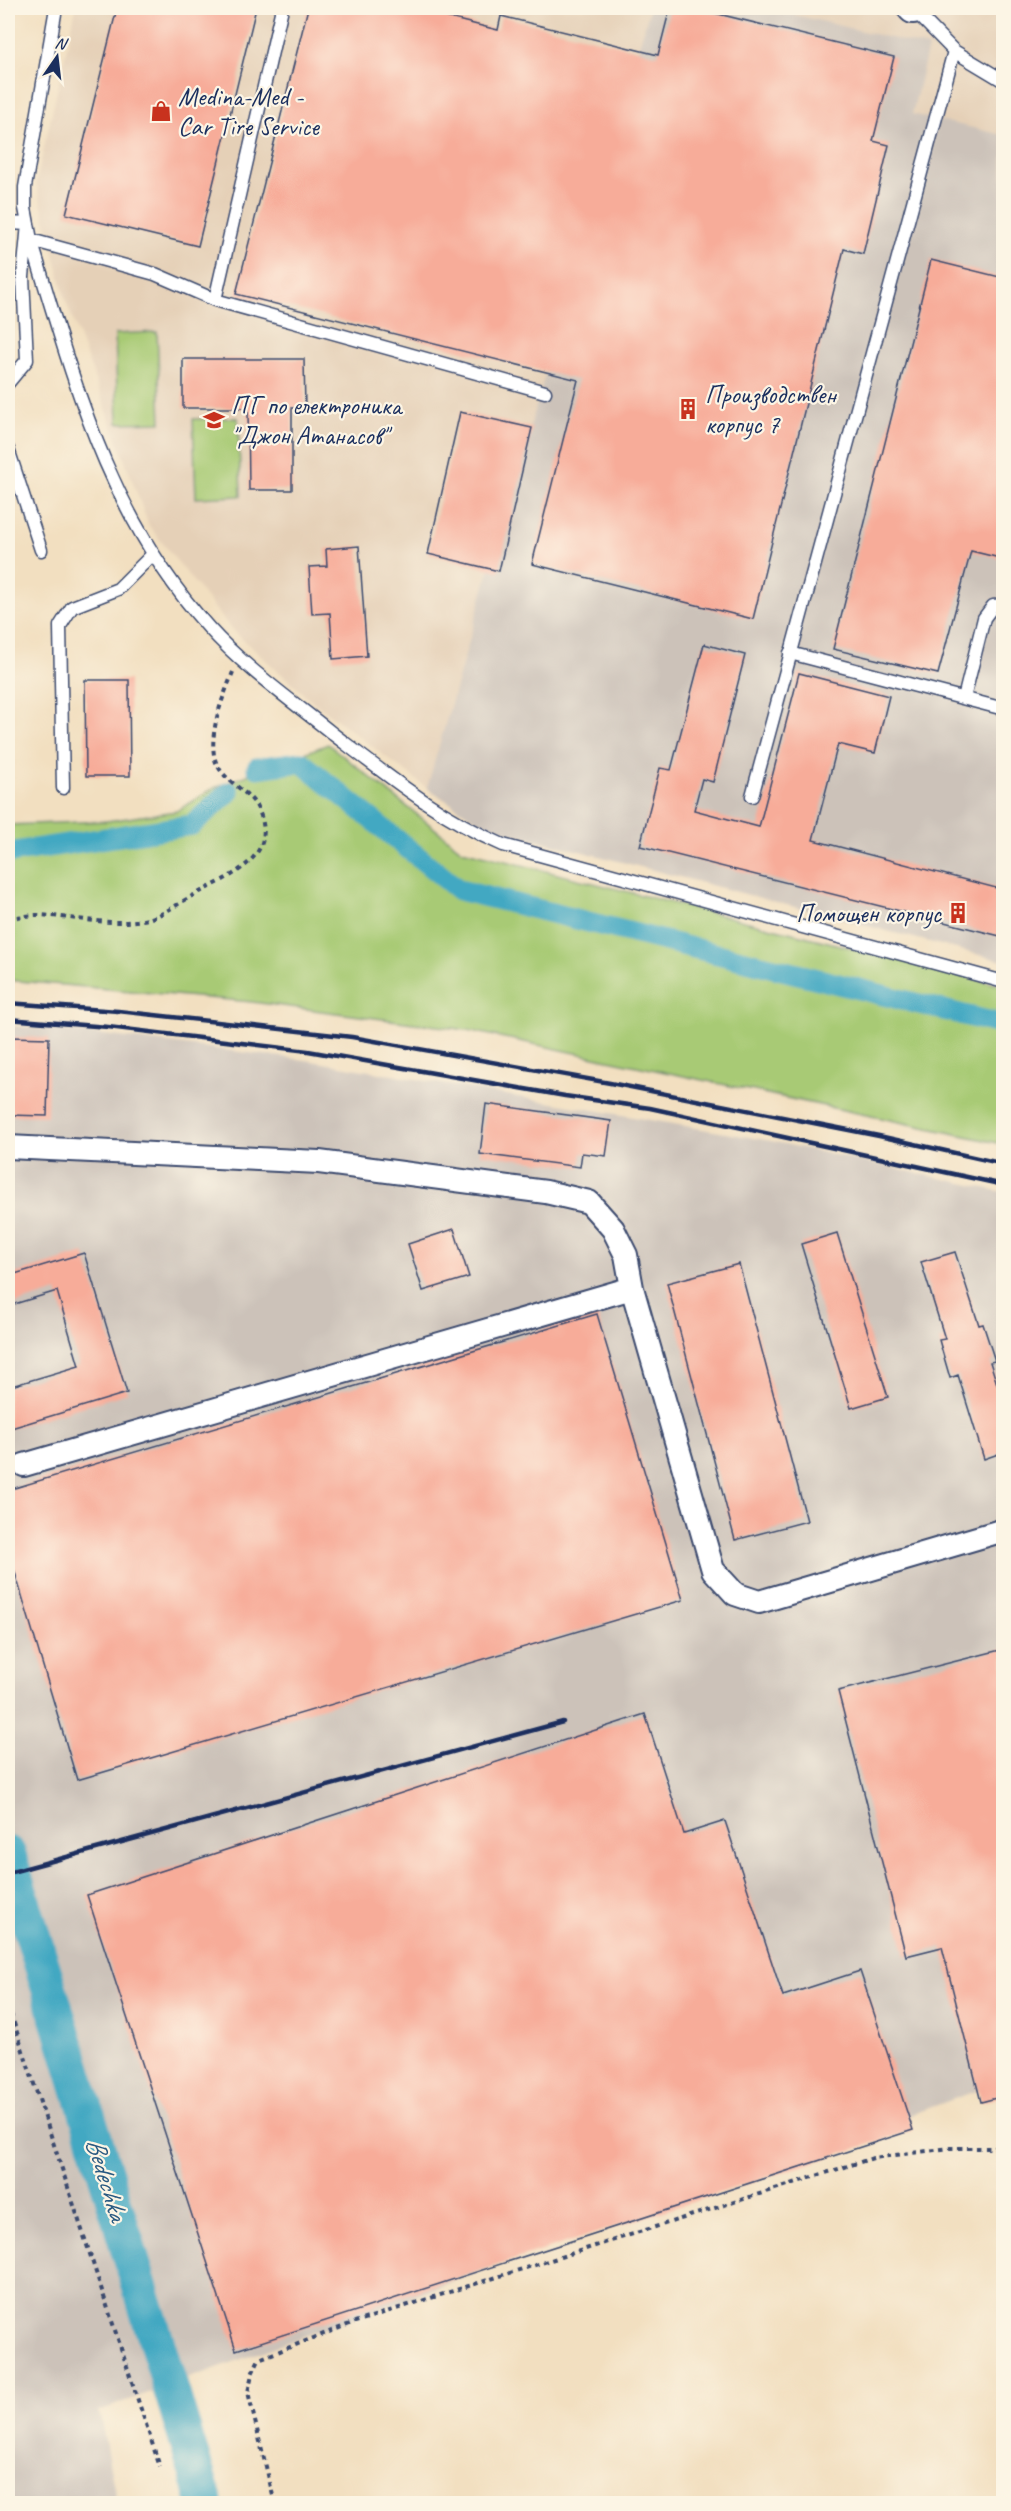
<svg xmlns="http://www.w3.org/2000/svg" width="1011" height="2511" viewBox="0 0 1011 2511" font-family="Caveat,sans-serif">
  <rect width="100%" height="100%" fill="#fcf5e5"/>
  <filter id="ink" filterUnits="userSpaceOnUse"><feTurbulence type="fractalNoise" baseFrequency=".0167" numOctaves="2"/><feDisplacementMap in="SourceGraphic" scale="12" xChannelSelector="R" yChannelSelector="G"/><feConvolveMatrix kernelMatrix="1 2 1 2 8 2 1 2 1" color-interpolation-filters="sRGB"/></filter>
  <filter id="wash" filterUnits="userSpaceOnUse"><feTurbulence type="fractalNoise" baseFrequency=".008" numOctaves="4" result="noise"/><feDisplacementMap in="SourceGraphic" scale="24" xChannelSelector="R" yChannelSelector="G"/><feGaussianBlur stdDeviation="1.35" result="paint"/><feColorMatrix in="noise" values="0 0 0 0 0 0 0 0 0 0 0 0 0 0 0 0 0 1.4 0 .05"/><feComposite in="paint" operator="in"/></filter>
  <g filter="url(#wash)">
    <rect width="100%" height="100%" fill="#f2dfc0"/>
    <path fill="#e5d0b7" d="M 76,8 L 1003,8 L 1003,961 L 487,827 L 427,788 L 312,701 L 232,630 L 149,526 L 65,298 L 36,183 Z"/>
    <path fill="#ccc2b9" d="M 650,8 L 766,8 L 928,47 L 912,114 L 1003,135 L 1003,961 L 487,827 L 427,788 Z
      M 8,1026 L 56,1029 L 306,1060 L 771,1141 L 1003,1192 L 1003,2081 L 99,2411 L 117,2503 L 8,2503 Z"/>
    <path fill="#a8ca74" stroke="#627c69" stroke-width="1.5" d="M 157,332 L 161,422 L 118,423 L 115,334 Z
      M 238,418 L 241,496 L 196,498 L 193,419 Z
      M 328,744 L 462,850 L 1003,986 L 1003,1144 L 467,1030 L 252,1002 L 8,980 L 8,825 L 107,821 L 177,811 L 214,788 Z"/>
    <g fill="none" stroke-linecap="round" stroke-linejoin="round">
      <path stroke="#42a8c2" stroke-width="21" d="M 257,768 L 301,762 L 459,890 L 1004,1025
        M 8,853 L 192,825 L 229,792"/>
      <path stroke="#42a8c2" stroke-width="36" d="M 8,1854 L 206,2504"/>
    </g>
    <g id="blocks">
      <path fill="#f7ac99" d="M 117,8 L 256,8 L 198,246 L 66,214 Z
        M 308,8 L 426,8 L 425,12 L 498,30 L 501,16 L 658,55 L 670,8 L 694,8 L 894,57 L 873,141 L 889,145 L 863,254 L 844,249 L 753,619 L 532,564 L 578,380 L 236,294 Z
        M 931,260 L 1004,278 L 1004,559 L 971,551 L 938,674 L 833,649 Z
        M 183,359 L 304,359 L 305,408 L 292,408 L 292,490 L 249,490 L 248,408 L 183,408 Z
        M 460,412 L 532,428 L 499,571 L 428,554 Z
        M 359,546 L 367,656 L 333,659 L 330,613 L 312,614 L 309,567 L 327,566 L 326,549 Z
        M 704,644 L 745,655 L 713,782 L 702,779 L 694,810 L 759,827 L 799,673 L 889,696 L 875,753 L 838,744 L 813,840 L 1004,890 L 1004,937 L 640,846 L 660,768 L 671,770 Z
        M 85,680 L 129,680 L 130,776 L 86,776 Z
        M 8,1037 L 49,1038 L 47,1116 L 8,1115 Z
        M 486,1104 L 611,1121 L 606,1156 L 582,1153 L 580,1167 L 480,1154 Z
        M 454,1229 L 469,1277 L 423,1291 L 408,1244 Z
        M 837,1233 L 888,1397 L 851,1408 L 801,1244 Z
        M 955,1252 L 979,1325 L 983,1324 L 995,1361 L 990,1362 L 1004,1406 L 1004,1452 L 984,1459 L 958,1375 L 950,1378 L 939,1340 L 945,1339 L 921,1262 Z
        M 84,1253 L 127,1393 L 8,1429 L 8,1387 L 79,1366 L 57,1291 L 8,1306 L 8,1276 Z
        M 739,1264 L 807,1521 L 735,1540 L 667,1283 Z
        M 597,1314 L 683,1600 L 77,1780 L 8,1549 L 8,1490 Z
        M 1004,1649 L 1004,2096 L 981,2102 L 942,1947 L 906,1956 L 838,1691 Z
        M 645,1714 L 684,1834 L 725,1821 L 783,1996 L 860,1971 L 913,2130 L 236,2350 L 87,1895 Z"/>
    </g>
  </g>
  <g filter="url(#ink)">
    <use href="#blocks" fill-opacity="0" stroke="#3b496d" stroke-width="1.5"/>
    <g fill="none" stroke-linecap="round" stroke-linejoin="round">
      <defs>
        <path id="service" d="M 56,8 L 25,187 L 25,208 L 31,240 C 74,381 108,516 209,628 C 245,668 291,700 333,734 C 388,776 439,817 503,845 L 1004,982
          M 912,8 L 954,51 L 1004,81
          M 8,223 L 28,224 L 23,277 L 27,360 L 8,383
          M 31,240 L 155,274 L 215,300 L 545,392
          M 215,300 L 282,8
          M 8,449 L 41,550
          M 790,653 L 1004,709
          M 964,698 L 984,618 L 993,606 L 1004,605
          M 63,788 L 60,626 L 72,607 L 118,589 L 151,556
          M 752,796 L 954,51"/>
        <path id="minor" d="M 8,1147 L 319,1162 L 546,1192 L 589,1202 L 613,1229 L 626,1255 L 632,1288 L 713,1570 L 735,1594 L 759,1602 L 1004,1530
          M 24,1465 L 632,1288"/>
        <path id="tertiary" d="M 912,8 L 913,9"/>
      </defs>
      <use href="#service" stroke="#3b496d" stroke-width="15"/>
      <use href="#minor" stroke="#3b496d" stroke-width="26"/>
      <use href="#tertiary" stroke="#3b496d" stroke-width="32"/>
      <path stroke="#3b496d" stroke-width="4" stroke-dasharray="4.5 4.5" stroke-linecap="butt" d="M 8,919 C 18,917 29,915 39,915 C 76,917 111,927 148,919 C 163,915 179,903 192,896 C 228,877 283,857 257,807 C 247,788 218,780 214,755 C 210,728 223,697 233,672
        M 8,2005 L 160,2467
        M 275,2504 L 248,2392 L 252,2374 L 259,2359 L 355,2322 L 873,2158 L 950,2148 L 996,2148 L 1004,2145"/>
      <use href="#service" stroke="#fff" stroke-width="12"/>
      <use href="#minor" stroke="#fff" stroke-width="22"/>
      <use href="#tertiary" stroke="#fff" stroke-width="28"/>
      <path stroke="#1b2f5e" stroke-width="4.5" d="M 8,1003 L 118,1011 L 352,1037 L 610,1083 L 879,1136 L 1004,1164
        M 8,1019 L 108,1027 L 308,1051 L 565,1096 L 650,1108 L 1004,1185
        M 8,1873 L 563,1722"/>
    </g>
  </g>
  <defs>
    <symbol id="shop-bare" viewBox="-9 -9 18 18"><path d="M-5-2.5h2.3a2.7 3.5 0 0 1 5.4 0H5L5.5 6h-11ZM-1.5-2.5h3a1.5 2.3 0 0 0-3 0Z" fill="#c8321e" stroke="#fcf5e5" stroke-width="2.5" paint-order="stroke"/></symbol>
    <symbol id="building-bare" viewBox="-9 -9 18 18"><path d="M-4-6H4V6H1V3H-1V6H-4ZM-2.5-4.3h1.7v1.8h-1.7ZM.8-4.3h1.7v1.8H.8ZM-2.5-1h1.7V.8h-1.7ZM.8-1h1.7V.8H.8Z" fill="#c8321e" stroke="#fcf5e5" stroke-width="2.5" paint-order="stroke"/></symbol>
    <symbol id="school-bare" viewBox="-9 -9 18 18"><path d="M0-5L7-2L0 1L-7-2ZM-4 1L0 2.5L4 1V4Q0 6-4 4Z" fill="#c8321e" stroke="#fcf5e5" stroke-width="2.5" paint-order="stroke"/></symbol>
  </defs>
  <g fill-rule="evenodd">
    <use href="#shop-bare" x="146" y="96" width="30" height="30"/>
    <use href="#building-bare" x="673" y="394" width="30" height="30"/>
    <use href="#school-bare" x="199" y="405" width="30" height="30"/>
    <use href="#building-bare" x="943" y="898" width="30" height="30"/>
  </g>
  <g text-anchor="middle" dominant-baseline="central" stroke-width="4.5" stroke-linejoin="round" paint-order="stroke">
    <g font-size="26" fill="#1b2f5e" stroke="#fcf5e5" text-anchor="start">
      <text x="178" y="96">Medina-Med -<tspan x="178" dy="30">Car Tire Service</tspan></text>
      <text x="705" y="394">Производствeн<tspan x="705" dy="30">корпус 7</tspan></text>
      <text x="231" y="405">ПГ по електроника<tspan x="231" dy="30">"Джон Атанасов"</tspan></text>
      <text x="941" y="913" text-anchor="end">Помощен корпус</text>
    </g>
    <g font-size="27" font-style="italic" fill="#295981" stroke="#fcf5e5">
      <text transform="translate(107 2179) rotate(73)">Bedechka</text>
    </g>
  </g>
  <rect width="1011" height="2511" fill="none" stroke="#fcf5e5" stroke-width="30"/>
  <g transform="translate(57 57) rotate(14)" stroke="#fcf5e5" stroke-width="4.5" paint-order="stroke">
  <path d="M0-4.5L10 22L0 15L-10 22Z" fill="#1b2f5e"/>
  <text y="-9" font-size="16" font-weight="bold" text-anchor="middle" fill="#1b2f5e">N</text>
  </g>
</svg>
